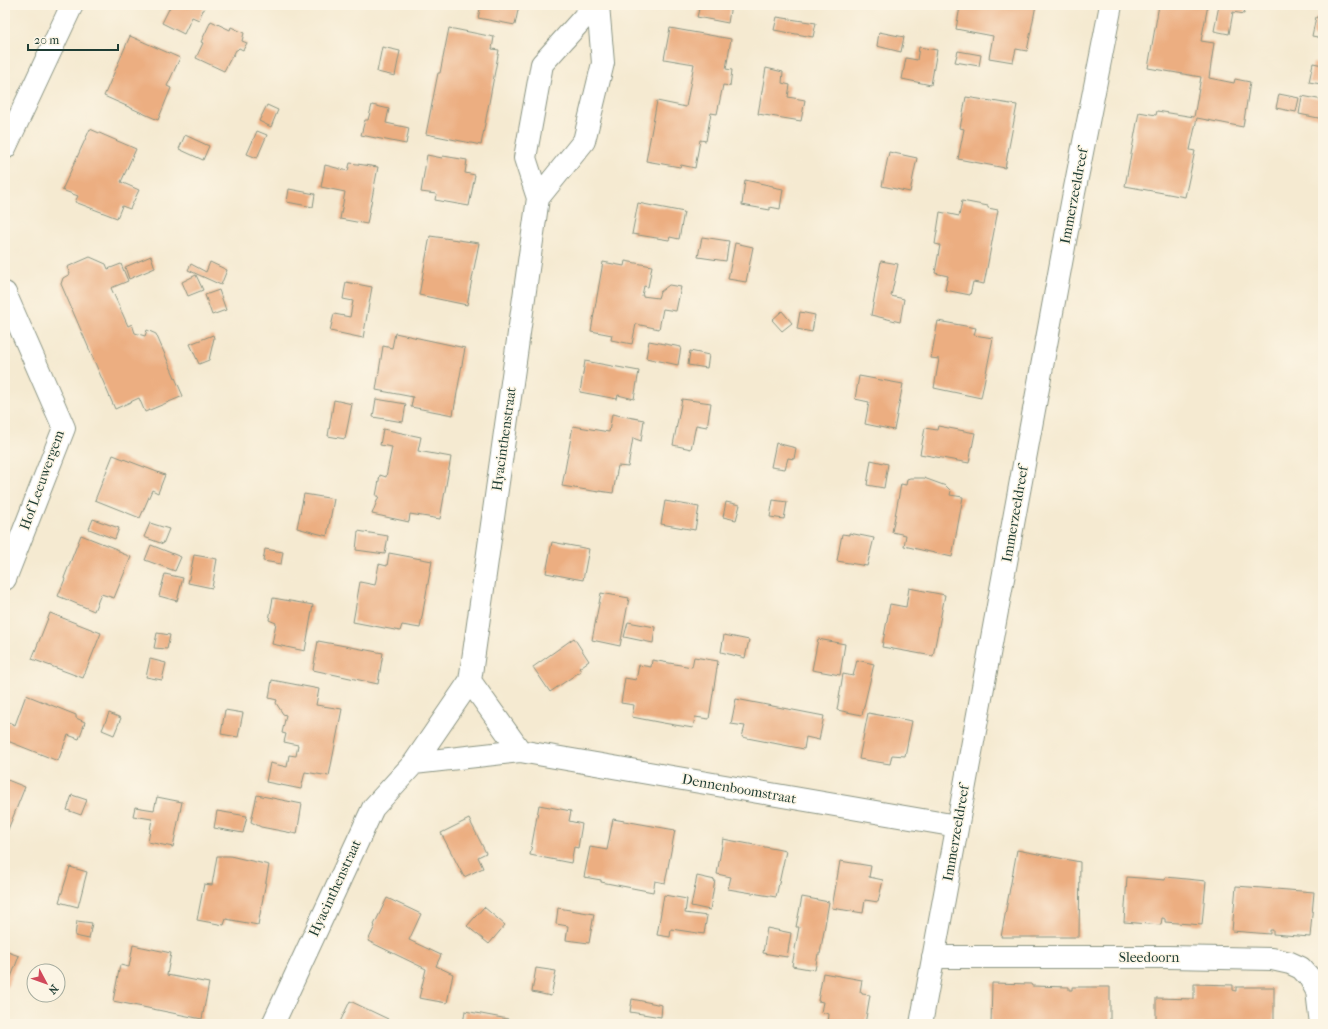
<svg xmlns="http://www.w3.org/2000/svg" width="1328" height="1029" viewBox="0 0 1328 1029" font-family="'IM FELL French Canon',serif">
  <rect width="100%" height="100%" fill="#fcf5e5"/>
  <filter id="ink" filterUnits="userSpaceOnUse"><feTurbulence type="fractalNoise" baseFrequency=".025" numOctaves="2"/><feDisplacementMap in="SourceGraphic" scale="8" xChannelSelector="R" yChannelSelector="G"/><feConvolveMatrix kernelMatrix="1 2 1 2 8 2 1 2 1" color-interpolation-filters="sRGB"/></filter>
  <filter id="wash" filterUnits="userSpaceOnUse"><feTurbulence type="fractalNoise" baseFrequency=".012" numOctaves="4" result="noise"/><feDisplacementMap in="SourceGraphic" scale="16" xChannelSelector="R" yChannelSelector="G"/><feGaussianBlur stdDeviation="0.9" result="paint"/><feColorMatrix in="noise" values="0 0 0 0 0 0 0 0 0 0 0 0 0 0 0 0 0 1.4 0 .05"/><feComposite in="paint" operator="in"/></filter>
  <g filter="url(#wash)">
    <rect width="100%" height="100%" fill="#f5ead1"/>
    <g id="blocks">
      <path fill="#ecae81" d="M 165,5 L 205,5 L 199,20 L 192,17 L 184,34 L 162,23 L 170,7 Z
        M 481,5 L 519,5 L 515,25 L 478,18 Z
        M 700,5 L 731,5 L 728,23 L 697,17 Z
        M 967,5 L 1036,5 L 1027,51 L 1016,49 L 1013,62 L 989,58 L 993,36 L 956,29 L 960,7 L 967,8 Z
        M 1159,5 L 1208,5 L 1201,41 L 1214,43 L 1209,78 L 1234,83 L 1235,79 L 1250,82 L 1243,127 L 1197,118 L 1190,150 L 1195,151 L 1185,197 L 1125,186 L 1139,112 L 1156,115 L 1157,111 L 1194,117 L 1201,77 L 1148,68 Z
        M 1219,5 L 1246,5 L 1244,14 L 1233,12 L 1229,34 L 1214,31 Z
        M 777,17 L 816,23 L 813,37 L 774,30 Z
        M 1316,17 L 1323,18 L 1323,38 L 1312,36 Z
        M 211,21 L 230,30 L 231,27 L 244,33 L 242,41 L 247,43 L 243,50 L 239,48 L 237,50 L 236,50 L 233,56 L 232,56 L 224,71 L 196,58 L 203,43 L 201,42 Z
        M 449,28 L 494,37 L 492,49 L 499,50 L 481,145 L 426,134 L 438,73 L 440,73 Z
        M 670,28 L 731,39 L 726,69 L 732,70 L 730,86 L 723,85 L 717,114 L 711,113 L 706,141 L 700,140 L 695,168 L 681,165 L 680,167 L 646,161 L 657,101 L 686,107 L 694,64 L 664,59 Z
        M 879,32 L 904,37 L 901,52 L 877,46 Z
        M 130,36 L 180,58 L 167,86 L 171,88 L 158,120 L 104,96 Z
        M 382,47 L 400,51 L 395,76 L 377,72 Z
        M 919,47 L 937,50 L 931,85 L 902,79 L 906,58 L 917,60 Z
        M 958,51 L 981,55 L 979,66 L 955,62 Z
        M 1313,63 L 1323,65 L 1323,76 L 1321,84 L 1309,82 Z
        M 766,68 L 783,72 L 782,83 L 790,85 L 788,97 L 805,100 L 801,121 L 758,114 Z
        M 1279,94 L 1299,98 L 1296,112 L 1276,108 Z
        M 1302,96 L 1323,100 L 1323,119 L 1299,114 Z
        M 966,97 L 1017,105 L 1005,168 L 958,159 L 964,129 L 960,128 Z
        M 267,105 L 278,110 L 271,127 L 259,121 Z
        M 372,105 L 389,109 L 386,123 L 409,128 L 406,144 L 361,135 L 365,120 L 368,120 Z
        M 90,129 L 136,149 L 121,182 L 139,190 L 130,209 L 122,206 L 117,218 L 75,202 L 78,196 L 62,190 Z
        M 257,131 L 267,135 L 257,158 L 247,154 Z
        M 185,135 L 209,146 L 203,160 L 179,149 Z
        M 889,152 L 917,158 L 910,192 L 882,186 Z
        M 427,155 L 442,158 L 443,156 L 467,160 L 465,173 L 475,175 L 469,206 L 435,200 L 436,194 L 421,192 Z
        M 350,163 L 378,167 L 367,224 L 340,219 L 345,192 L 321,187 L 325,165 L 348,171 Z
        M 745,180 L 773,186 L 773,187 L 783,189 L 780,209 L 770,207 L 770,210 L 742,205 Z
        M 289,189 L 315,194 L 313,207 L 287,202 Z
        M 962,201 L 988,206 L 988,208 L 998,210 L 984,284 L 973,282 L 970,295 L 945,290 L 948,276 L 935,273 L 940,245 L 935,244 L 940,212 L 959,216 Z
        M 638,203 L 684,212 L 679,239 L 670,237 L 669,240 L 632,234 Z
        M 430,236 L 479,243 L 467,305 L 419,295 Z
        M 702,237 L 729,241 L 726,261 L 698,257 Z
        M 735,243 L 753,247 L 746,282 L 728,279 Z
        M 151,256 L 155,268 L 129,279 L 125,267 Z
        M 90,257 L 106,264 L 108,269 L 121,264 L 128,281 L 111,288 L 128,326 L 132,324 L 135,333 L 145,336 L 147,330 L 156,334 L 183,396 L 145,412 L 139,398 L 115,409 L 61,284 L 63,278 L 70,274 L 67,267 Z
        M 625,261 L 652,266 L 648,287 L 644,286 L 642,296 L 658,298 L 660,292 L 669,285 L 681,287 L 676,311 L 663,309 L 659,329 L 636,324 L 632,344 L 611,340 L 612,335 L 591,331 L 603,262 L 624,266 Z
        M 881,261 L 898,264 L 891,296 L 904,299 L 900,322 L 871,315 Z
        M 210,262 L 227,270 L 221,285 L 188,270 L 191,264 L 206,272 Z
        M 196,275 L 203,290 L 188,296 L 182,282 Z
        M 346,282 L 372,287 L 363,338 L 330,331 L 334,314 L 350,317 L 353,301 L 343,299 Z
        M 219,290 L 226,310 L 212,315 L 205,295 Z
        M 782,311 L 792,323 L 782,331 L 772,320 Z
        M 800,312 L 815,315 L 812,332 L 797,329 Z
        M 938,321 L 976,328 L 974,335 L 993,338 L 981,398 L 934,388 L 939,359 L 931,358 Z
        M 395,333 L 465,348 L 453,415 L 411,407 L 413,397 L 376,390 L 383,346 L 392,348 Z
        M 213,335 L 214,338 L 209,360 L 199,364 L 190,344 Z
        M 649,341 L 681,347 L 678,365 L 646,358 Z
        M 690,351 L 709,355 L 707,368 L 688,365 Z
        M 585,361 L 639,371 L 634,399 L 618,395 L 617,399 L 580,392 Z
        M 859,376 L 903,384 L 894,430 L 865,424 L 869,402 L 855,399 Z
        M 376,399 L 406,404 L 403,422 L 373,417 Z
        M 682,399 L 711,403 L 707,427 L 696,425 L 691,449 L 673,445 Z
        M 334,400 L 352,404 L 345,439 L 328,436 Z
        M 612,414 L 644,420 L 641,441 L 633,438 L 628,467 L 618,466 L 613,493 L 599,491 L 599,492 L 562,486 L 573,426 L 609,432 Z
        M 938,426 L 975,433 L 969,463 L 920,454 L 925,428 L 937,430 Z
        M 383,429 L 421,437 L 418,451 L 451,457 L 440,519 L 410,514 L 409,522 L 372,514 L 379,496 L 376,496 L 380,475 L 386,477 L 392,447 L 380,445 Z
        M 776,443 L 796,448 L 794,459 L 788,458 L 785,469 L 771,467 Z
        M 113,455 L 165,475 L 158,493 L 152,490 L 140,518 L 95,500 Z
        M 871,460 L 888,464 L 884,488 L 867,485 Z
        M 910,478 L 924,478 L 946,486 L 951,491 L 950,495 L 963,497 L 952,557 L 904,546 L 906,535 L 892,532 L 901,484 L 906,485 L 907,479 Z
        M 304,494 L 334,499 L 327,536 L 297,528 Z
        M 773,500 L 787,502 L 784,519 L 770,517 Z
        M 665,501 L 699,507 L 695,530 L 661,524 Z
        M 726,502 L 740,505 L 736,520 L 723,517 Z
        M 93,519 L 119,528 L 115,539 L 89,529 Z
        M 150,523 L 169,529 L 163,544 L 144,537 Z
        M 358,531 L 388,536 L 385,554 L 356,550 Z
        M 849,533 L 874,538 L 867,566 L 837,561 L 842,534 L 849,535 Z
        M 81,535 L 119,550 L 119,552 L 131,557 L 114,598 L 101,594 L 94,611 L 58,596 L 65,579 L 64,578 Z
        M 552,542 L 589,549 L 583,580 L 546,573 Z
        M 151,545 L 181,557 L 175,571 L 145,560 Z
        M 265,549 L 283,552 L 281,564 L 263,561 Z
        M 389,553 L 432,561 L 420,628 L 402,625 L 400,631 L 353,622 L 360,582 L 375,585 L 379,564 L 387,566 Z
        M 194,555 L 217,559 L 212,588 L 188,583 Z
        M 165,574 L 183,578 L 177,601 L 159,596 Z
        M 909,588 L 945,595 L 933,656 L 882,647 L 890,604 L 906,607 Z
        M 601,593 L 629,598 L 620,646 L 592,640 Z
        M 273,598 L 313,605 L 305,651 L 272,644 L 276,623 L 269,620 Z
        M 50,613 L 101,633 L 83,678 L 32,659 Z
        M 628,622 L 655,627 L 653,643 L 624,637 Z
        M 157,633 L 170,635 L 167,649 L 154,648 Z
        M 724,635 L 749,640 L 745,658 L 721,652 Z
        M 574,638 L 589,661 L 579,668 L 581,671 L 550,692 L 533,667 Z
        M 818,639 L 845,644 L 840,675 L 812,670 Z
        M 318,641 L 383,653 L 378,684 L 313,670 Z
        M 694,657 L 718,661 L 709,719 L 695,717 L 693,728 L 663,723 L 632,717 L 634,705 L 621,703 L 625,678 L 636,680 L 639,665 L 651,667 L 652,660 L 692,667 Z
        M 150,659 L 166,663 L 162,680 L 146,677 Z
        M 857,660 L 874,664 L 862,715 L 837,710 L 843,674 L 853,676 Z
        M 272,680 L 319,689 L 316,705 L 342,709 L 329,776 L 305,772 L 301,789 L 266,782 L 270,763 L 287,767 L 289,755 L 296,756 L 298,745 L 284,742 L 286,734 L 282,733 L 286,715 L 283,714 L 276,703 L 277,700 L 269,698 Z
        M 26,695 L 76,715 L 76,718 L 85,722 L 79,739 L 68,735 L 58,761 L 5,740 L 5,724 L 6,721 L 15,725 Z
        M 736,699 L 824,716 L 819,740 L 806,737 L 804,749 L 742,737 L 745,726 L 731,724 Z
        M 225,710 L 243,713 L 238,737 L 221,734 Z
        M 109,713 L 121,718 L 114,735 L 102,730 Z
        M 868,713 L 912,721 L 905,756 L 892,755 L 890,764 L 859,759 Z
        M 5,779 L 25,787 L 7,832 L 5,832 Z
        M 72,795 L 87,800 L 81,815 L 67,810 Z
        M 257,795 L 302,804 L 297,834 L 261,827 L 251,822 Z
        M 157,797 L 182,802 L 173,847 L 148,842 L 152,819 L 133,816 L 135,807 L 154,810 Z
        M 539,805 L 571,811 L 569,821 L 582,824 L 578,848 L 574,847 L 571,863 L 530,855 Z
        M 217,811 L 247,816 L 243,833 L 214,828 Z
        M 469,819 L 486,853 L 478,857 L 483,868 L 464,877 L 441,833 Z
        M 613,819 L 675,830 L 665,883 L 655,881 L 653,892 L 601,882 L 601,880 L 584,877 L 590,847 L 607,850 Z
        M 723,839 L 786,851 L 776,897 L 728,889 L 731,877 L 717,874 Z
        M 1017,850 L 1080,862 L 1079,937 L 1001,937 Z
        M 217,856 L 230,856 L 269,865 L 258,925 L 226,919 L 224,925 L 197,920 L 204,884 L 212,885 Z
        M 840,861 L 871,866 L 869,877 L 883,880 L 878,902 L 865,900 L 863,913 L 832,908 Z
        M 70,867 L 87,872 L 78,907 L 59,902 Z
        M 697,876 L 715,880 L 710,910 L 691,906 Z
        M 1127,877 L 1165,880 L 1166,877 L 1206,881 L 1202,925 L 1165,922 L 1165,919 L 1163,918 L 1162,918 L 1161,925 L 1124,922 Z
        M 1236,886 L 1314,892 L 1310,937 L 1273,934 L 1273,930 L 1270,930 L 1270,934 L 1232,931 Z
        M 664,895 L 687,899 L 685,913 L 707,916 L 704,934 L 671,929 L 670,937 L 657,935 Z
        M 802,897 L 829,902 L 820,954 L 818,954 L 815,970 L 792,966 L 799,927 L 796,927 Z
        M 387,898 L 421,914 L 409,940 L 441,955 L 436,966 L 453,974 L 447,1003 L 419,998 L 426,969 L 368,941 L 375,926 L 374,925 Z
        M 484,907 L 505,925 L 489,944 L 467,926 Z
        M 558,908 L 594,914 L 589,943 L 566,940 L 568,926 L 556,924 Z
        M 77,921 L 92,923 L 89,939 L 75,936 Z
        M 767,928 L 791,933 L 787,957 L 763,953 Z
        M 133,945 L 171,953 L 167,975 L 209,983 L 202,1019 L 113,1001 L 120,965 L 129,967 Z
        M 5,951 L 19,956 L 7,988 L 5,987 Z
        M 536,968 L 556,971 L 551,996 L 532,992 Z
        M 823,973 L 862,980 L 860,992 L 862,993 L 862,994 L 870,995 L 865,1024 L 828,1024 L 829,1014 L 821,1012 L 823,1002 L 818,1001 Z
        M 992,983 L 1031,984 L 1032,986 L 1069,987 L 1069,990 L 1072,990 L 1072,987 L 1110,987 L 1110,1024 L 991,1024 Z
        M 1194,984 L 1233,985 L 1233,990 L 1235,991 L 1236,991 L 1236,987 L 1274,987 L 1274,1024 L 1156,1024 L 1156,998 L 1194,999 Z
        M 632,999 L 662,1005 L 661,1017 L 630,1012 Z
        M 350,1001 L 388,1019 L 385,1024 L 339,1024 Z
        M 465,1011 L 508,1019 L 507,1022 L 514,1024 L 463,1024 Z"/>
    </g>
  </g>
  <g filter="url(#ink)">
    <use href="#blocks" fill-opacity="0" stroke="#8a9482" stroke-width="1"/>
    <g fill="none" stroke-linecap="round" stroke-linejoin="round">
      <defs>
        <path id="minor" d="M 5,148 L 72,5
          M 538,198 L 584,141 L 603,63 L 598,5
          M 5,293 L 64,428 L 5,579
          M 470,681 L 520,751
          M 414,763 L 520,751 L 957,826
          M 933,957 L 1169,957 L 1272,959 L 1290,963 L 1301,968 L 1310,978 L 1317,991 L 1321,1024
          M 273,1024 L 373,808 L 414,763 L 470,681 L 538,198 L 525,158 L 542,64 L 595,5
          M 921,1024 L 1073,198 L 1111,5"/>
      </defs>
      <use href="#minor" stroke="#8a9482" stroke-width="24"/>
      <use href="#minor" stroke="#fff" stroke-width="22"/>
    </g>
  </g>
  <g text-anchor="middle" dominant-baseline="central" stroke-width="3" stroke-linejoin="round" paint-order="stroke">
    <g font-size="14" fill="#1f3d34" stroke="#fcf5e5">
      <text transform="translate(1074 196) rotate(-79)">Immerzeeldreef</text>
      <text transform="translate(504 439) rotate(-82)">Hyacinthenstraat</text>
      <text transform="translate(42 480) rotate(-70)">Hof Leeuwergem</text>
      <text transform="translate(1015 514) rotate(-80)">Immerzeeldreef</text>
      <text transform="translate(739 789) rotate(10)">Dennenboomstraat</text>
      <text transform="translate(956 833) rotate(-80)">Immerzeeldreef</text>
      <text transform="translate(335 888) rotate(-65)">Hyacinthenstraat</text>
      <text x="1149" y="957">Sleedoorn</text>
    </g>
  </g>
  <rect width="1328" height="1029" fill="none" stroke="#fcf5e5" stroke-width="20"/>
  <g transform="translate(46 983) rotate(131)"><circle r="19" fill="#fcf5e5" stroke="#a4ab9e"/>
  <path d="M0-3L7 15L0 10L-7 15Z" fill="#d1495b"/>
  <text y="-6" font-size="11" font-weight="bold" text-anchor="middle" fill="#1f3d34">N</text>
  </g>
  <path d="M28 44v6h90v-6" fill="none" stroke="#1f3d34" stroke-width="2"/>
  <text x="34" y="44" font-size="12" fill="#1f3d34" stroke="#fcf5e5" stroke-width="3" paint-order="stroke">20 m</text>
</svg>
